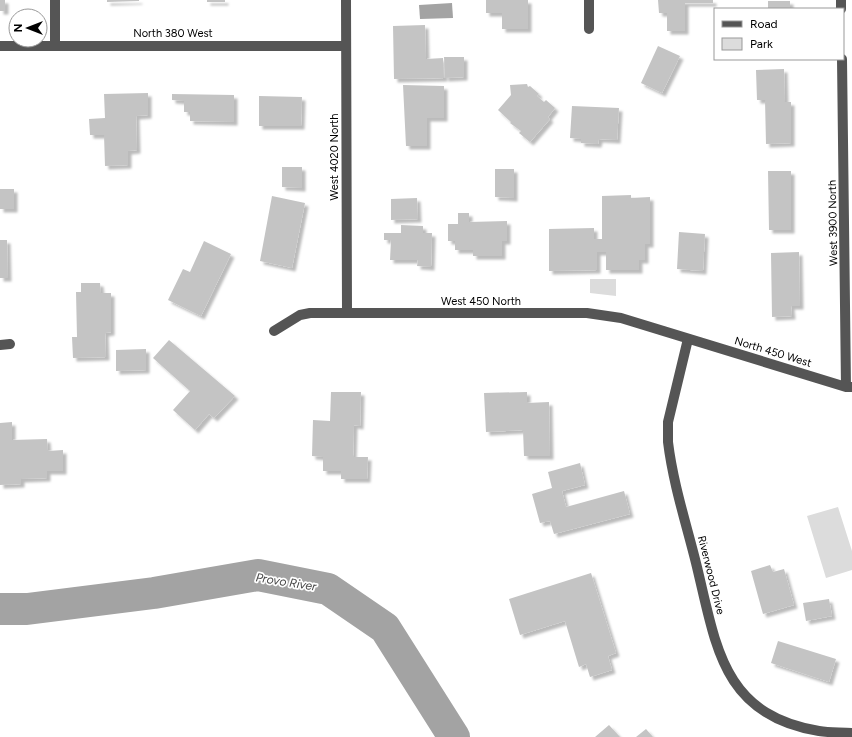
<svg xmlns="http://www.w3.org/2000/svg" width="852" height="737" viewBox="0 0 852 737" font-family="Figtree,sans-serif">
  <defs>
    <filter id="shadow"><feDropShadow dx="3.5" dy="3.5" stdDeviation="1" flood-color="#0004"/></filter>
  </defs>
  <rect width="100%" height="100%" fill="#fff"/>
  <path fill="#dcdcdc" d="M 590,279 L 616,279 L 616,296 L 590,293 Z
    M 838,507 L 852,551 L 852,570 L 826,578 L 807,516 Z"/>
  <path fill="#a3a3a3" d="M 452,3 L 453,18 L 420,19 L 419,5 Z"/>
  <g fill="none" stroke-linecap="round" stroke-linejoin="round">
    <path stroke="#a3a3a3" stroke-width="32" d="M 0,609 L 27,609 L 154,593 L 258,575 L 328,589 L 385,628 L 454,737"/>
  </g>
  <path fill="#c4c4c4" filter="url(#shadow)" d="M 0,0 L 5,0 L 5,11 L 0,11 Z
    M 107,0 L 139,0 L 139,1 L 107,2 Z
    M 207,0 L 225,0 L 225,2 L 207,2 Z
    M 486,0 L 528,0 L 528,29 L 502,29 L 502,13 L 486,13 Z
    M 658,0 L 713,0 L 713,3 L 685,3 L 685,31 L 667,31 L 667,13 L 659,13 Z
    M 768,1 L 790,1 L 790,9 L 768,9 Z
    M 425,25 L 426,59 L 443,58 L 444,78 L 394,79 L 393,26 Z
    M 658,46 L 680,56 L 662,93 L 641,83 Z
    M 444,57 L 464,57 L 464,77 L 445,78 Z
    M 784,69 L 785,102 L 791,102 L 791,143 L 766,144 L 765,100 L 757,100 L 756,70 Z
    M 527,84 L 528,87 L 530,86 L 539,94 L 537,96 L 544,102 L 546,100 L 555,108 L 548,117 L 550,119 L 530,142 L 519,133 L 521,131 L 510,123 L 511,122 L 498,110 L 511,95 L 510,85 Z
    M 403,85 L 444,86 L 444,118 L 427,118 L 427,146 L 406,146 Z
    M 148,93 L 148,115 L 136,116 L 137,150 L 128,151 L 128,165 L 105,166 L 104,135 L 90,135 L 89,119 L 105,118 L 104,94 Z
    M 172,94 L 234,95 L 234,122 L 190,121 L 190,112 L 184,112 L 184,101 L 172,100 Z
    M 259,96 L 302,97 L 301,126 L 259,126 Z
    M 572,106 L 619,108 L 617,140 L 599,139 L 598,144 L 581,143 L 581,139 L 570,138 Z
    M 282,167 L 302,167 L 302,188 L 282,187 Z
    M 495,169 L 514,169 L 514,198 L 495,197 Z
    M 768,171 L 791,171 L 791,230 L 769,230 Z
    M 0,189 L 14,189 L 14,209 L 0,209 Z
    M 631,195 L 631,198 L 650,197 L 650,244 L 645,244 L 645,260 L 639,260 L 639,270 L 606,270 L 606,252 L 597,252 L 597,270 L 549,271 L 549,229 L 594,228 L 594,239 L 602,239 L 602,196 Z
    M 272,196 L 305,203 L 292,268 L 260,261 Z
    M 417,198 L 418,219 L 391,220 L 391,199 Z
    M 458,213 L 469,213 L 469,222 L 507,221 L 507,241 L 502,241 L 502,256 L 473,256 L 473,250 L 455,250 L 455,241 L 448,241 L 448,224 L 458,224 Z
    M 401,225 L 423,226 L 423,233 L 432,233 L 431,267 L 417,266 L 418,260 L 390,260 L 391,240 L 384,240 L 384,233 L 401,233 Z
    M 679,232 L 705,234 L 703,271 L 677,269 Z
    M 0,240 L 7,240 L 8,278 L 0,278 Z
    M 204,241 L 231,254 L 201,316 L 168,300 L 183,269 L 190,272 Z
    M 799,252 L 800,306 L 791,306 L 792,316 L 772,317 L 771,253 Z
    M 81,283 L 100,283 L 101,293 L 111,293 L 111,332 L 105,333 L 106,357 L 73,358 L 72,337 L 77,337 L 76,292 L 81,292 Z
    M 169,340 L 235,396 L 214,418 L 209,414 L 195,430 L 173,410 L 190,391 L 153,358 Z
    M 146,349 L 146,370 L 116,371 L 116,350 Z
    M 331,392 L 361,392 L 360,426 L 354,425 L 353,457 L 368,457 L 367,479 L 341,479 L 341,471 L 323,471 L 323,457 L 312,456 L 313,420 L 330,421 Z
    M 527,392 L 527,403 L 549,402 L 550,456 L 524,456 L 523,430 L 486,432 L 484,393 Z
    M 12,422 L 12,440 L 47,439 L 48,451 L 63,450 L 63,471 L 47,471 L 47,478 L 21,479 L 21,484 L 0,485 L 0,423 Z
    M 580,463 L 585,485 L 562,491 L 566,507 L 624,491 L 630,514 L 554,534 L 550,521 L 540,523 L 532,494 L 552,488 L 548,472 Z
    M 770,565 L 773,572 L 784,569 L 794,605 L 763,614 L 751,571 Z
    M 591,573 L 616,653 L 608,656 L 612,670 L 590,677 L 586,664 L 579,667 L 565,621 L 520,635 L 509,599 Z
    M 829,599 L 832,616 L 806,621 L 803,603 Z
    M 778,641 L 836,659 L 829,682 L 771,663 Z
    M 609,725 L 620,737 L 595,737 Z
    M 646,729 L 653,737 L 636,737 Z"/>
  <g fill="none" stroke-linecap="round" stroke-linejoin="round">
    <path stroke="#555" stroke-width="10" d="M 55,0 L 55,45
      M 346,0 L 347,313
      M 589,0 L 589,29
      M 841,0 L 841,9
      M 0,46 L 346,46
      M 842,59 L 846,387
      M 274,331 L 300,315 L 310,313 L 587,313 L 621,318 L 846,387 L 852,387
      M 688,339 L 668,422 L 668,442 C 673,483 686,523 696,563 C 716,644 721,715 819,731 C 830,733 841,732 852,733
      M 0,345 L 10,344"/>
  </g>
  <g text-anchor="middle" dominant-baseline="central" stroke-width="3.5" stroke-linejoin="round" paint-order="stroke">
    <g font-size="11" fill="#000" stroke="#fff">
      <text x="173" y="33">North 380 West</text>
      <text transform="translate(334 157) rotate(-90)">West 4020 North</text>
      <text transform="translate(833 223) rotate(-91)">West 3900 North</text>
      <text x="481" y="301">West 450 North</text>
      <text transform="translate(773 352) rotate(17)">North 450 West</text>
      <text transform="translate(711 575) rotate(76)">Riverwood Drive</text>
    </g>
    <g font-size="12" font-style="italic" fill="#444" stroke="#fff">
      <text transform="translate(286 582) rotate(9)">Provo River</text>
    </g>
  </g>
  <rect x="714" y="8" width="130" height="52" fill="#ffffff" stroke="#999999"/>
  <rect x="722" y="21" width="20" height="6" fill="#555555" stroke="#999999"/>
  <text x="750" y="28" font-size="12" fill="#000000">Road</text>
  <rect x="722" y="38" width="20" height="12" fill="#dcdcdc" stroke="#999999"/>
  <text x="750" y="48" font-size="12" fill="#000000">Park</text>
  <g transform="translate(28 28) rotate(270)"><circle r="19" fill="#ffffff" stroke="#999999"/>
  <path d="M0-3L7 15L0 10L-7 15Z" fill="#000000"/>
  <text y="-6" font-size="11" font-weight="bold" text-anchor="middle" fill="#000000">N</text>
  </g>
</svg>
